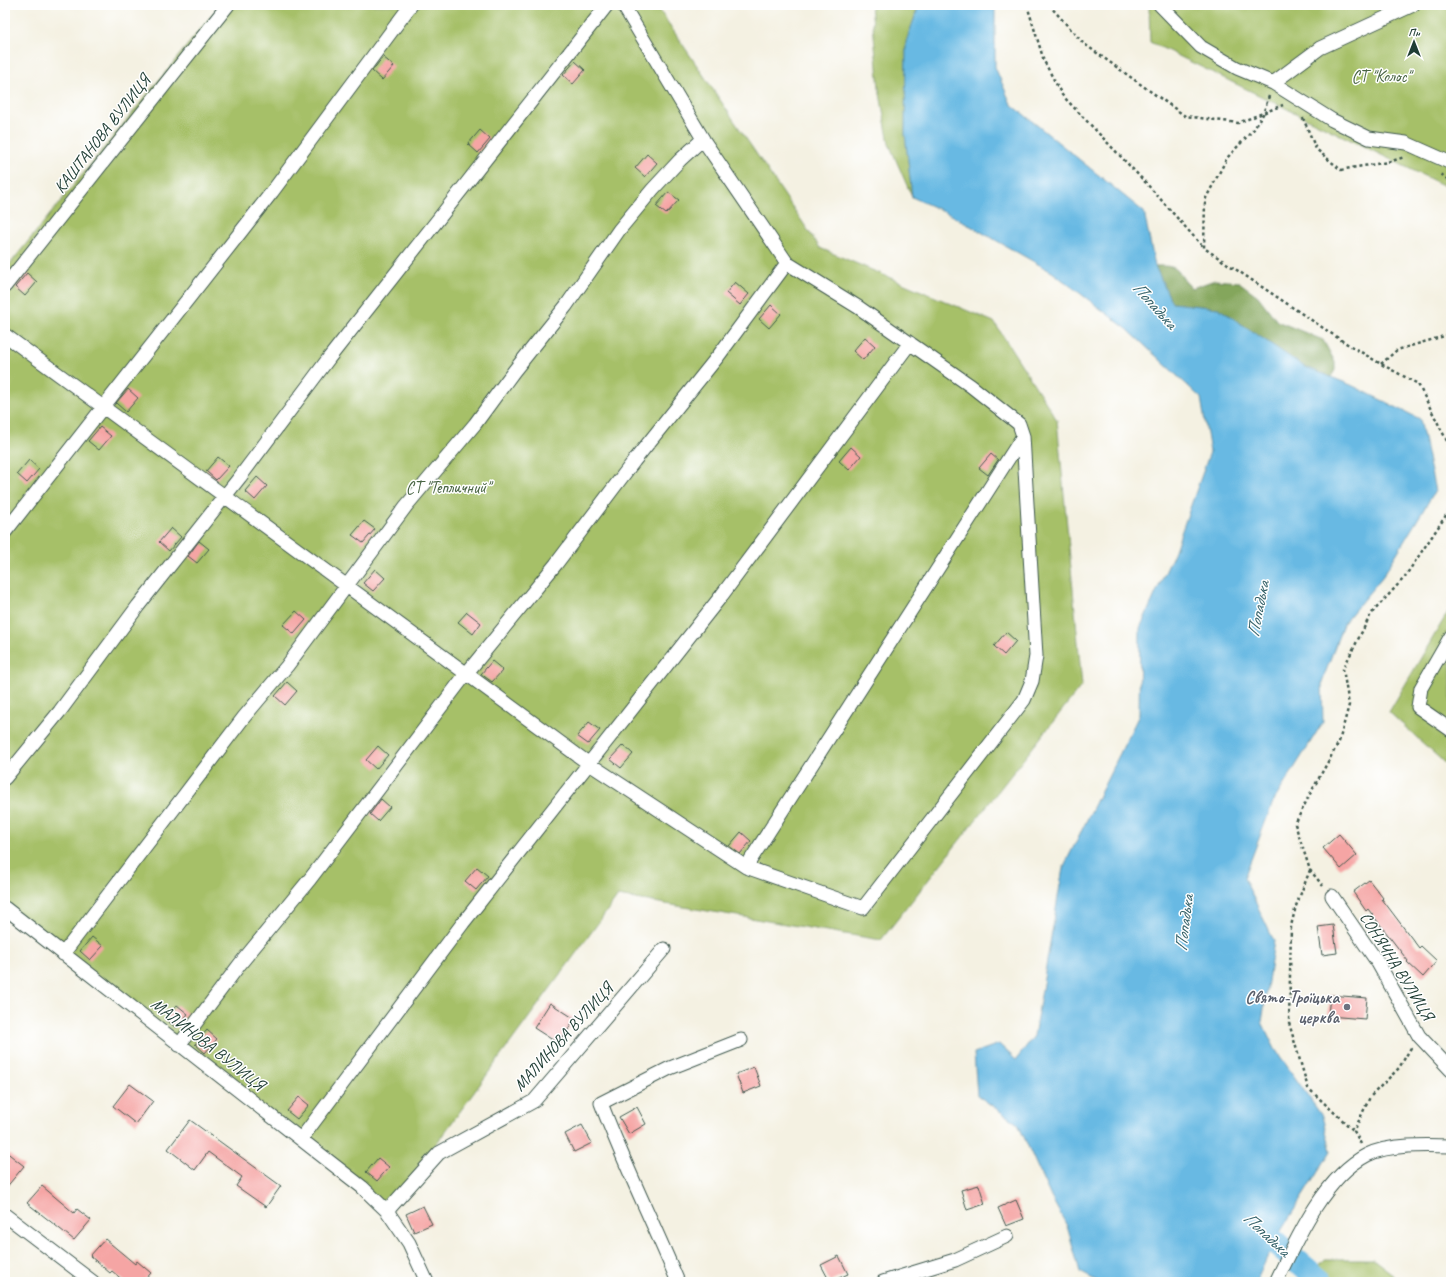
<svg xmlns="http://www.w3.org/2000/svg" width="1456" height="1287" viewBox="0 0 1456 1287" font-family="Caveat,sans-serif">
  <rect width="100%" height="100%" fill="#fff"/>
  <filter id="ink" filterUnits="userSpaceOnUse"><feTurbulence type="fractalNoise" baseFrequency=".025" numOctaves="2"/><feDisplacementMap in="SourceGraphic" scale="8" xChannelSelector="R" yChannelSelector="G"/><feConvolveMatrix kernelMatrix="1 2 1 2 8 2 1 2 1" color-interpolation-filters="sRGB"/></filter>
  <filter id="wash" filterUnits="userSpaceOnUse"><feTurbulence type="fractalNoise" baseFrequency=".012" numOctaves="4" result="noise"/><feDisplacementMap in="SourceGraphic" scale="16" xChannelSelector="R" yChannelSelector="G"/><feGaussianBlur stdDeviation="0.9" result="paint"/><feColorMatrix in="noise" values="0 0 0 0 0 0 0 0 0 0 0 0 0 0 0 0 0 1.4 0 .05"/><feComposite in="paint" operator="in"/></filter>
  <g filter="url(#wash)">
    <rect width="100%" height="100%" fill="#f4f1e2"/>
    <path fill="#a6c067" stroke="#627e4e" d="M 220,5 L 656,5 L 820,248 L 994,322 L 1057,420 L 1082,685 L 881,940 L 618,896 L 387,1211 L 5,912 L 5,270 Z
      M 871,5 L 919,5 L 906,42 L 905,134 L 912,197 L 889,144 L 879,88 Z
      M 1149,5 L 1451,5 L 1451,189 L 1150,42 Z
      M 1451,607 L 1451,769 L 1389,712 Z
      M 1325,1259 L 1373,1259 L 1403,1282 L 1304,1282 Z"/>
    <path fill="#84a65c" stroke="#527248" d="M 1155,266 C 1185,265 1174,273 1192,288 L 1215,280 L 1239,282 L 1258,296 L 1277,321 L 1323,340 L 1335,362 L 1335,370 L 1331,377 L 1303,366 L 1218,308 L 1172,303 Z"/>
    <path fill="#68b9e3" stroke="#447b8c" d="M 919,5 L 995,5 L 995,67 L 1011,104 L 1144,212 L 1155,266 L 1172,303 L 1218,308 L 1303,366 L 1351,385 L 1420,419 L 1435,491 L 1383,576 L 1343,624 L 1322,682 L 1323,722 L 1273,802 L 1244,878 L 1274,941 L 1262,1022 L 1275,1049 L 1322,1116 L 1331,1151 L 1274,1242 L 1256,1282 L 1099,1282 L 1080,1272 L 1067,1226 L 1051,1197 L 1018,1124 L 977,1095 L 974,1053 L 999,1044 L 1016,1060 L 1034,1036 L 1063,868 L 1139,715 L 1140,628 L 1174,553 L 1210,452 L 1201,398 L 1127,329 L 1052,272 L 951,215 L 912,197 L 905,134 L 906,42 Z"/>
    <g fill="none" stroke-linecap="round" stroke-linejoin="round">
      <path stroke="#68b9e3" stroke-width="25" d="M 1250,1218 L 1274,1242 L 1321,1282"/>
    </g>
    <g id="blocks">
      <path fill="#f5a5a4" d="M 383,57 L 394,66 L 382,80 L 372,71 Z
        M 575,61 L 585,70 L 573,84 L 563,75 Z
        M 480,130 L 490,139 L 478,153 L 468,144 Z
        M 647,154 L 657,163 L 645,177 L 635,168 Z
        M 668,192 L 679,200 L 666,214 L 656,206 Z
        M 27,273 L 37,282 L 25,296 L 15,287 Z
        M 735,282 L 749,294 L 740,305 L 726,293 Z
        M 771,305 L 781,314 L 769,328 L 759,319 Z
        M 865,337 L 875,346 L 863,360 L 853,351 Z
        M 128,389 L 138,398 L 126,412 L 116,403 Z
        M 100,427 L 111,436 L 99,450 L 88,441 Z
        M 851,447 L 861,456 L 849,470 L 839,461 Z
        M 991,454 L 998,460 L 988,475 L 979,468 Z
        M 218,457 L 229,466 L 216,480 L 206,471 Z
        M 29,460 L 39,469 L 27,483 L 17,474 Z
        M 257,477 L 267,486 L 255,500 L 245,491 Z
        M 364,521 L 375,529 L 363,543 L 352,535 Z
        M 171,528 L 181,537 L 169,551 L 159,542 Z
        M 199,541 L 209,549 L 197,563 L 188,556 Z
        M 375,569 L 385,578 L 373,591 L 363,583 Z
        M 296,611 L 306,620 L 294,634 L 283,625 Z
        M 467,612 L 481,623 L 473,634 L 458,622 Z
        M 1006,632 L 1016,641 L 1004,655 L 994,646 Z
        M 492,661 L 503,670 L 492,682 L 481,674 Z
        M 287,682 L 297,691 L 285,705 L 275,696 Z
        M 589,722 L 600,730 L 588,744 L 577,736 Z
        M 623,745 L 633,754 L 621,768 L 610,759 Z
        M 378,746 L 388,755 L 376,769 L 366,760 Z
        M 381,799 L 390,807 L 378,821 L 370,814 Z
        M 741,832 L 751,841 L 740,854 L 729,846 Z
        M 1339,834 L 1357,855 L 1341,869 L 1323,848 Z
        M 477,867 L 488,876 L 476,890 L 465,881 Z
        M 1369,880 L 1383,898 L 1382,899 L 1419,948 L 1421,946 L 1437,961 L 1423,977 L 1407,962 L 1408,961 L 1368,909 L 1366,911 L 1353,892 Z
        M 1333,925 L 1337,953 L 1322,955 L 1318,927 Z
        M 92,937 L 103,946 L 90,960 L 80,951 Z
        M 1330,995 L 1367,998 L 1365,1019 L 1328,1016 Z
        M 550,1003 L 575,1019 L 559,1044 L 534,1028 Z
        M 177,1005 L 188,1014 L 176,1028 L 165,1019 Z
        M 207,1030 L 217,1039 L 205,1053 L 195,1044 Z
        M 754,1067 L 761,1086 L 743,1093 L 736,1074 Z
        M 130,1084 L 153,1101 L 136,1124 L 113,1106 Z
        M 299,1097 L 309,1105 L 297,1119 L 287,1111 Z
        M 637,1107 L 646,1124 L 629,1134 L 619,1117 Z
        M 190,1120 L 281,1186 L 266,1207 L 236,1186 L 242,1177 L 208,1152 L 195,1170 L 168,1149 Z
        M 582,1125 L 592,1143 L 574,1152 L 565,1134 Z
        M 5,1151 L 24,1166 L 5,1189 Z
        M 378,1158 L 389,1167 L 377,1181 L 366,1172 Z
        M 979,1185 L 985,1204 L 967,1210 L 961,1190 Z
        M 42,1186 L 74,1213 L 77,1209 L 91,1220 L 74,1240 L 27,1203 Z
        M 1016,1200 L 1024,1219 L 1006,1226 L 998,1208 Z
        M 423,1206 L 432,1224 L 414,1232 L 406,1214 Z
        M 105,1239 L 135,1264 L 137,1261 L 151,1273 L 143,1282 L 125,1282 L 112,1271 L 110,1273 L 90,1256 Z
        M 839,1256 L 848,1274 L 830,1282 L 821,1265 Z"/>
    </g>
  </g>
  <g filter="url(#ink)">
    <use href="#blocks" fill-opacity="0" stroke="#3f584e" stroke-width="1"/>
    <g fill="none" stroke-linecap="round" stroke-linejoin="round">
      <defs>
        <path id="street" d="M 1160,5 L 1201,47 L 1237,68 L 1273,83 L 1320,48 L 1413,5
          M 1273,83 L 1332,120 L 1369,138 L 1406,143 L 1451,163
          M 5,286 L 228,5
          M 5,335 L 588,763 L 746,867 L 863,908 L 1024,700 L 1032,681 L 1036,656 L 1023,436 L 1019,424 L 971,386 L 858,307 L 787,263
          M 5,532 L 272,192 L 411,5
          M 1451,636 L 1421,688 L 1418,707 L 1451,730
          M 5,778 L 60,711 L 138,606 L 240,477 L 329,358 L 607,5
          M 746,867 L 1023,436
          M 1332,896 L 1378,963 L 1419,1036 L 1451,1070
          M 5,908 L 362,1187 L 387,1211 L 409,1243 L 427,1282
          M 63,954 L 244,717 L 287,666 L 406,506 L 475,424 L 514,371 L 566,306 L 619,230 L 653,189 L 680,160 L 703,139
          M 179,1045 L 240,964 L 310,879 L 466,674 L 556,564 L 634,461 L 719,355 L 787,263 L 706,144 L 623,5
          M 301,1139 L 463,923 L 722,595 L 910,343
          M 387,1211 L 439,1153 L 534,1101 L 664,949
          M 5,1215 L 93,1282
          M 678,1282 C 653,1222 624,1164 601,1103 L 670,1068 L 741,1040
          M 883,1282 L 955,1260 L 1007,1236
          M 1276,1282 C 1296,1240 1324,1177 1367,1155 C 1389,1144 1426,1145 1451,1146"/>
      </defs>
      <use href="#street" stroke="#3f584e" stroke-width="15"/>
      <path stroke="#3f584e" stroke-width="2.5" stroke-dasharray="3 3" stroke-linecap="butt" d="M 1027,5 L 1044,61 L 1062,95 L 1146,183 L 1204,248
        M 1049,5 L 1083,43 L 1185,116 L 1238,123 L 1283,105
        M 1269,96 L 1263,114 L 1254,129 L 1227,158 L 1205,200 L 1204,248 L 1344,342 L 1381,364 L 1418,384 L 1448,443 L 1451,461
        M 1303,118 L 1316,149 L 1341,170 C 1362,165 1383,165 1404,157
        M 1441,174 L 1451,182
        M 1381,364 L 1397,350 L 1451,334
        M 1310,870 L 1296,906 L 1291,926 L 1289,1023 L 1308,1088 L 1354,1131
        M 1323,886 L 1310,870 L 1295,824 L 1310,794 L 1339,742 L 1349,705 L 1343,669 L 1371,614 L 1404,578 L 1451,508
        M 1361,1144 L 1354,1131 L 1370,1097 L 1399,1068 L 1412,1046"/>
      <use href="#street" stroke="#fff" stroke-width="13"/>
    </g>
  </g>
  <circle fill="#6b7280" stroke="#fff" stroke-width="1.5" cx="1347" cy="1007" r="4"/>
  <g text-anchor="middle" dominant-baseline="central" stroke-width="3" stroke-linejoin="round" paint-order="stroke">
    <g font-size="17" fill="#486443" stroke="#fff">
      <text x="1381" y="76">СТ "Колос"</text>
      <text x="448" y="487">СТ "Тепличний"</text>
    </g>
    <g font-size="17" fill="#1f3d34" stroke="#fff">
      <text transform="translate(102 134) rotate(-52)">КАШТАНОВА ВУЛИЦЯ</text>
      <text transform="translate(1397 966) rotate(58)">СОНЯЧНА ВУЛИЦЯ</text>
      <text transform="translate(563 1037) rotate(-48)">МАЛИНОВА ВУЛИЦЯ</text>
      <text transform="translate(208 1044) rotate(38)">МАЛИНОВА ВУЛИЦЯ</text>
    </g>
    <g font-size="17" font-weight="bold" fill="#5b616d" stroke="#fff" text-anchor="end">
      <text x="1339" y="997">Свято-Троїцька<tspan x="1339" dy="20">церква</tspan></text>
    </g>
    <g font-size="18" font-style="italic" fill="#356269" stroke="#fff">
      <text transform="translate(1155 305) rotate(48)">Попадька</text>
      <text transform="translate(1258 609) rotate(-79)">Попадька</text>
      <text transform="translate(1184 923) rotate(-83)">Попадька</text>
      <text transform="translate(1267 1234) rotate(43)">Попадька</text>
    </g>
  </g>
  <rect width="1456" height="1287" fill="none" stroke="#fff" stroke-width="20"/>
  <g transform="translate(1414 42)" stroke="#ffffff" stroke-width="3" paint-order="stroke">
  <path d="M0-3L7 15L0 10L-7 15Z" fill="#1f3d34"/>
  <text y="-6" font-size="11" font-weight="bold" text-anchor="middle" fill="#1f3d34">Пн</text>
  </g>
</svg>
